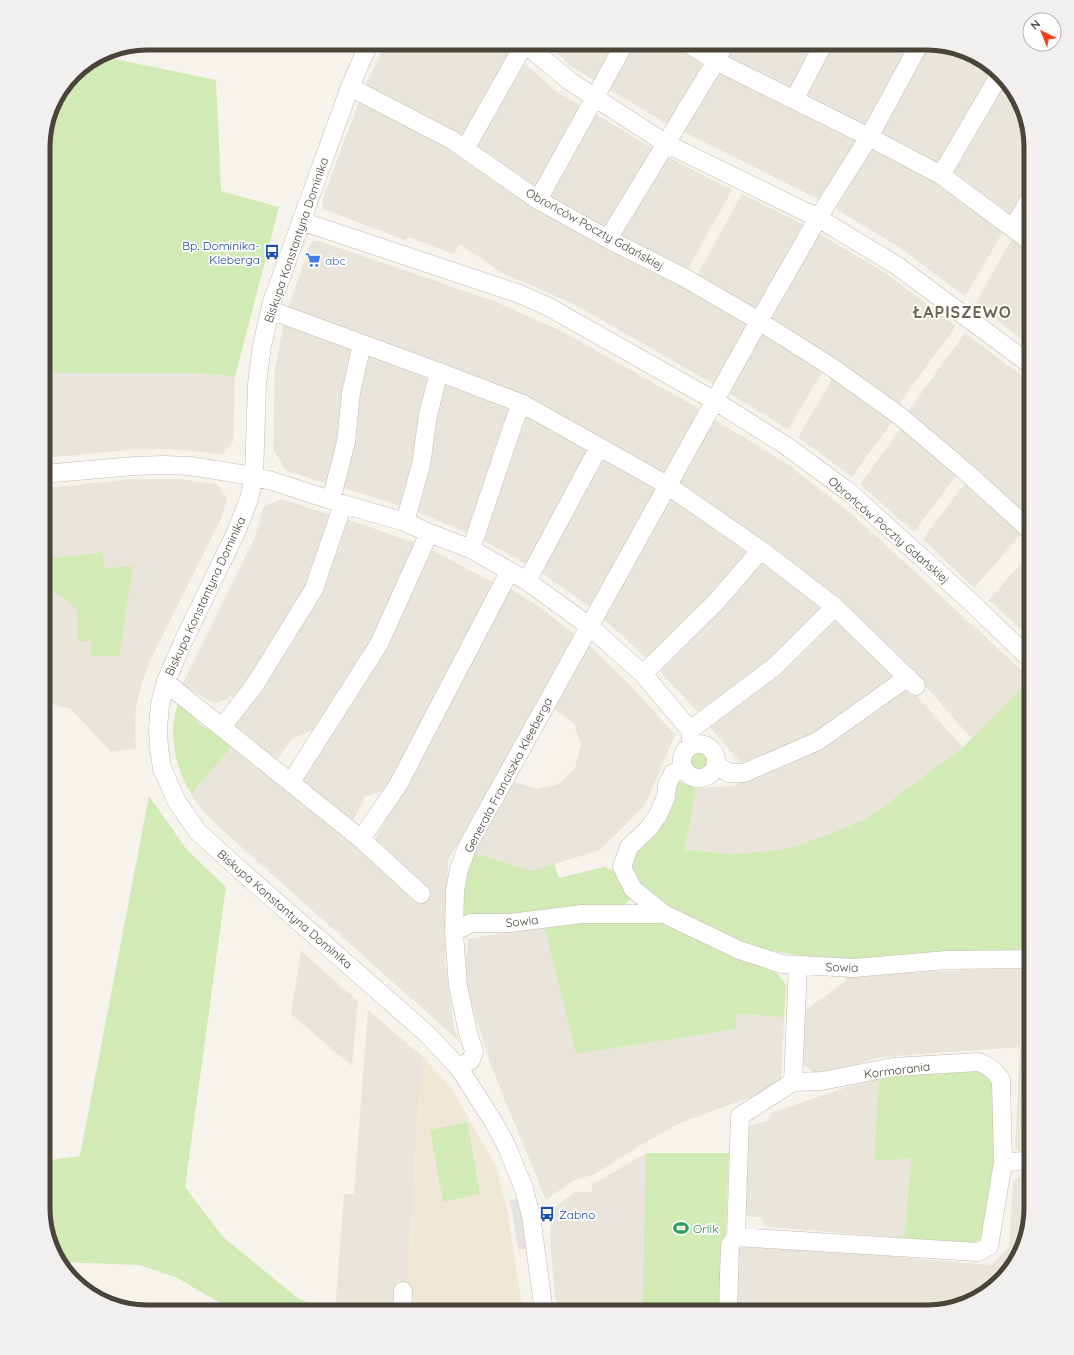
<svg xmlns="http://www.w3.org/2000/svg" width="1074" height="1355" viewBox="0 0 1074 1355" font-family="Quicksand,sans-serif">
  <rect width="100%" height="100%" fill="#f6f3ec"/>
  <path fill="#eae5da" d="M 386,43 L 501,43 L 513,53 L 465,137 L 458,141 L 365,86 Z
    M 546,43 L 617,43 L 595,81 L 571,66 Z
    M 630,43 L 677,43 L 706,61 L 669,125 L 605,87 Z
    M 729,43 L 816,43 L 789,90 L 722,56 Z
    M 829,43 L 913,43 L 865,128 L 799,95 Z
    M 925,47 L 991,68 L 995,72 L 940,167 L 876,133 Z
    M 523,62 L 553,89 L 582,107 L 534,193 L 472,150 Z
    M 716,66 L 859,138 L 822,201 L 680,130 Z
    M 1004,80 L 1013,89 L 1031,147 L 1031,184 L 1010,220 L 949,173 Z
    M 360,99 L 447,146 L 515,196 L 753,323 L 717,386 L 572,303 L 502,273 L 460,244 L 454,254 L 408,237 L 405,240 L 323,209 L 323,198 Z
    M 592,112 L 655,150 L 607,232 L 544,198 Z
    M 869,143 L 932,176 L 1004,230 L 965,297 L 902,249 L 833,207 Z
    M 664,155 L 732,190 L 685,274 L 618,238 Z
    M 742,194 L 808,227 L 759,314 L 695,279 Z
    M 818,233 L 883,271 L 956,326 L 897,407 L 769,319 Z
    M 1013,237 L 1031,251 L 1031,346 L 975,304 Z
    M 314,241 L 319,241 L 494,301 L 563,332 L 703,411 L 665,477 L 287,310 L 311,243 Z
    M 284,323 L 354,347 L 340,440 L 329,484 L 287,471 L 273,450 L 275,368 Z
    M 763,329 L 824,369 L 788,429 L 730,394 L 728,389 Z
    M 965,333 L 1031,383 L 1031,522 L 906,414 Z
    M 366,352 L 431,375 L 416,464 L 404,507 L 341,487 Z
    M 43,373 L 198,373 L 235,377 L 233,442 L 222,455 L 195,451 L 163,449 L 129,450 L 43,458 Z
    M 834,376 L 894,419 L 852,477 L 798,437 Z
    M 442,380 L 514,405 L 471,534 L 415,511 Z
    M 523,412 L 592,450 L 529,566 L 481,539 Z
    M 712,418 L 786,463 L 853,515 L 1031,679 L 972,739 L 919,679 L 678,484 Z
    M 903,425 L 957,474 L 914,532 L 860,484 Z
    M 602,455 L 659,487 L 593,609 L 540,572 Z
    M 134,479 L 179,479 L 217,484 L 227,498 L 221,519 L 149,663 L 141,685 L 136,707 L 135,728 L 136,749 L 111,752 L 71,709 L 43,702 L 43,582 L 77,610 L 78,641 L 91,641 L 133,566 L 104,568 L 102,552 L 43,559 L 43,488 Z
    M 967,481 L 1022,533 L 974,588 L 923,539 Z
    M 669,493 L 752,550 L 704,606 L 648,660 L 602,617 Z
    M 281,499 L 331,515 L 309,586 L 253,678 L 237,694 L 215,704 L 182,685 L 254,539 L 264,507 Z
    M 343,518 L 415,543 L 373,643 L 320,727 L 292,739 L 276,761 L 235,727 L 319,592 Z
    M 428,548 L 496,584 L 390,788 L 365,797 L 351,825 L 299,782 Z
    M 1031,552 L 1031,639 L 989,600 Z
    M 761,556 L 827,608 L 769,663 L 699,713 L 656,667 Z
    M 508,588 L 534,603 L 577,636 L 476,817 L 448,860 L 445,962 L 454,1027 L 460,1042 L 219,827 L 202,810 L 191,794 L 235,743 L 373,844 Z
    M 836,616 L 897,674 L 828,727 L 743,765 L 705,722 Z
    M 587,643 L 630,685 L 675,735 L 645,805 L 600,850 L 532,871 L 471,852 L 511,781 L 537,789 L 559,784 L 575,768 L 581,745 L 574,723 L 551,707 Z
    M 907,685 L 963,747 L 933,770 L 868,818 L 827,835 L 786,849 L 735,854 L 685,850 L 696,788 L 733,786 L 796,761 L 835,740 Z
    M 544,926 L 576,1053 L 736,1029 L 736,1014 L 784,1017 L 781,1082 L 774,1090 L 737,1102 L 680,1123 L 644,1143 L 593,1175 L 574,1180 L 546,1200 L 491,1066 L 464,980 L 468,939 Z
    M 301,951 L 358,1001 L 352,1066 L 291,1014 Z
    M 1031,968 L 1031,1152 L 1021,1153 L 1015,1148 L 1020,1047 L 880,1057 L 818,1076 L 801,1062 L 804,1011 L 845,982 L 845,974 Z
    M 368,1010 L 422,1056 L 407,1290 L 397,1312 L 335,1312 L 344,1194 L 354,1194 Z
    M 879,1076 L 874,1160 L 911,1158 L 904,1238 L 766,1227 L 759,1217 L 740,1216 L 743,1128 L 768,1120 L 771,1113 Z
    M 646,1153 L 642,1312 L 558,1312 L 555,1297 L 550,1239 L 552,1210 L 574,1192 L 592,1192 L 592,1185 Z
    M 1031,1173 L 1031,1208 L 1020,1254 L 985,1294 L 927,1312 L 732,1312 L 735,1246 L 831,1251 L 991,1265 L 1009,1247 L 1013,1182 L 1024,1174 Z"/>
  <path fill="#efe8d6" d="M 422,1056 L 450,1086 L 496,1166 L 507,1210 L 523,1312 L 406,1312 Z"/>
  <path fill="#d2eab5" d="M 100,56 L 216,80 L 221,191 L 279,207 L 235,377 L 198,373 L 43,373 L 43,140 L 54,101 L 78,69 Z
    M 103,552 L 104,568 L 133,566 L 119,656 L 90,656 L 91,641 L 78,641 L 77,610 L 43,582 L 43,559 Z
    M 1031,679 L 1031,951 L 824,960 L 758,948 L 686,918 L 649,896 L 635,879 L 631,863 L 678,781 L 696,788 L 685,850 L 735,854 L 786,849 L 827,835 L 868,818 L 963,747 Z
    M 178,701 L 202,726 L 235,743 L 191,794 C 179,774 173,752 173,729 C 174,720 176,710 178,701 Z
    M688 761a10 10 0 1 1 20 0a10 10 0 1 1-20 0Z
    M 149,796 L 187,850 L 226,887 L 185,1187 L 223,1237 L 299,1299 L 334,1312 L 228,1312 L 224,1305 L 177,1278 L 140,1265 L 60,1262 L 43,1208 L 43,1161 L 80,1156 Z
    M 471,852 L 532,871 L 554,864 L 559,878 L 604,867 L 616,872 L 632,898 L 624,905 L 563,912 L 460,918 L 461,882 Z
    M 628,918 L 669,923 L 778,974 L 786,985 L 784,1017 L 736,1014 L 736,1029 L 576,1054 L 544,926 Z
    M 982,1070 L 996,1088 L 996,1166 L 987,1234 L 974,1244 L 904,1238 L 911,1159 L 874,1160 L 879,1076 Z
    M 467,1122 L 480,1194 L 443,1202 L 430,1130 Z
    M 646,1153 L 729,1153 L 723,1312 L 642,1312 Z"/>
  <path fill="#e5e3e0" d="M 519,1198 L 528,1249 L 518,1249 L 510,1200 Z"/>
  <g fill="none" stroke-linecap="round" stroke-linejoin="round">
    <defs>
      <path id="minor" d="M 369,43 L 350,87 L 272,302 L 262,346 L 257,384 L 254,476 L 249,499 L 237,530 L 182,644 L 166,681 L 160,705 L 158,728 L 159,748 L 162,768 L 177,802 L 198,832 L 239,869 L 427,1034 L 459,1068 L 493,1121 L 507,1147 L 524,1189 L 531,1216 L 544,1312
        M 524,43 L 571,82 L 665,143 L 818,218 L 896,265 L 1031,365
        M 687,43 L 716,61 L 869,137 L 941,175 L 1031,242
        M 350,87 L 452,140 L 538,200 L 608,239 L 687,279 L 759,321 L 830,366 L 900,416 L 966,472 L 1031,531
        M 794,100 L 824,43
        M 465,149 L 525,43
        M 941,175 L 999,76
        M 538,200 L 625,43
        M 301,221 L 517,293 L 547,306 L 715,401 L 785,445 L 849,492 L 972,603 L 1031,660
        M 1013,228 L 1031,197
        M 608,239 L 716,61 L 725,43
        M 270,310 L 439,372 L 523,404 L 667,485 L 761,550 L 835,607 L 916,686
        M 43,474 L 134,466 L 164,465 L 190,466 L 247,475 L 272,481 L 343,504 L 405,522 L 429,533 L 471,549 L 527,581 L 589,626 L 643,674 L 690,730 L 692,745
        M 331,500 L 346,442 L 351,393 L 362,344
        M 405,522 L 421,465 L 428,415 L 439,372
        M 471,549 L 516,416 L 523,404
        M 527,581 L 599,447
        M 643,674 L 715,603 L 761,550
        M 166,681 L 175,690 L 361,839 L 421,894
        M 222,727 L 254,686 L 314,589 L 343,504
        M 690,730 L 774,667 L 835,607
        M682 761a17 17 0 1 1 34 0a17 17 0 1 1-34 0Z
        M 716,765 L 729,773 L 744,773 L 818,741 L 908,677
        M 683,769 L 673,773 L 667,785 L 666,797 L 658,815 L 648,829 L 629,847 L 622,867 L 633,889 L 664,914 L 739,950 L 782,964 L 854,968 L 946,960 L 1031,959
        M 291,782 L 379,644 L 429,533
        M 361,839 L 398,785 L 505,580 L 511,572
        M 454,932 L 471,923 L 510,923 L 582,914 L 664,914
        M 798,966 L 793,1082 L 822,1081 L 893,1067 L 979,1062 C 989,1066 994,1070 1001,1080 L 1003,1162 L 1031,1161
        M 459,1068 L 471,1060 L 474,1051 L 468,1033 L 458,986 L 454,932 L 455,891 L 459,869 L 468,845 L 759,321 L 818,218 L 869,137 L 920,43
        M 736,1237 L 978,1252 L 989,1246 L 1003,1162
        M 402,1312 L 403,1291
        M 728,1312 L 730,1245 L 736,1237 L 740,1116 L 793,1082"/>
    </defs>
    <use href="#minor" stroke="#c2bbae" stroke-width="19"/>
    <use href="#minor" stroke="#fff" stroke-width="18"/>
  </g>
  <defs>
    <symbol id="bus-bare" viewBox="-9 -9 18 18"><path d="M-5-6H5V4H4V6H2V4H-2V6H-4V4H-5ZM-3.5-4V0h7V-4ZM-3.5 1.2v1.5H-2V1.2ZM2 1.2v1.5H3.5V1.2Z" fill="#1a4fb4" stroke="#fff" stroke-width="2.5" paint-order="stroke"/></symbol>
    <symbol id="supermarket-bare" viewBox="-9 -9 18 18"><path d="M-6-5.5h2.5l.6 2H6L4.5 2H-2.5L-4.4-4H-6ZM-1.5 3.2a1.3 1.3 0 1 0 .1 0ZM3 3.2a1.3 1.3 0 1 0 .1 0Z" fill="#3f7fe0" stroke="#fff" stroke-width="2.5" paint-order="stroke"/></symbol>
    <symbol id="stadium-bare" viewBox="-9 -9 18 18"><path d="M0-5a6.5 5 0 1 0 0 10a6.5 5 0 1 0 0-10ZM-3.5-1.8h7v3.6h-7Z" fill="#2e9e5b" stroke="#fff" stroke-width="2.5" paint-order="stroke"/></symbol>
  </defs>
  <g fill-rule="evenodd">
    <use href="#bus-bare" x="261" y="241" width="22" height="22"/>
    <use href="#supermarket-bare" x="302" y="249" width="22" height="22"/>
    <use href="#bus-bare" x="536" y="1203" width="22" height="22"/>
    <use href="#stadium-bare" x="670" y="1217" width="22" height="22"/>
  </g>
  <g text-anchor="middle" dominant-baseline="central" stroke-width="3.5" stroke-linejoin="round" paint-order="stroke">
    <g font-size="12" fill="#4b4439" stroke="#fff">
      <text transform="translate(595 229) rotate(29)">Obrońców Poczty Gdańskiej</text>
      <text transform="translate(296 240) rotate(-71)">Biskupa Konstantyna Dominika</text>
      <text transform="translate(889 530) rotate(41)">Obrońców Poczty Gdańskiej</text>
      <text transform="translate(205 596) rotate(-65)">Biskupa Konstantyna Dominika</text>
      <text transform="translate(508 775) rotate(-62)">Generała Franciszka Kleeberga</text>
      <text transform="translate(285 909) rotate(41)">Biskupa Konstantyna Dominika</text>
      <text transform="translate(522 921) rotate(-6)">Sowia</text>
      <text transform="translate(842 967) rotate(1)">Sowia</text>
      <text transform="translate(897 1070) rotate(-7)">Kormorania</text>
    </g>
    <g font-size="12" fill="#164399" stroke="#fff" text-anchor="end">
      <text x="260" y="245">Bp. Dominika-<tspan x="260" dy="14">Kleberga</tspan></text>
      <text x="559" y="1214" text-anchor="start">Żabno</text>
    </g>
    <g font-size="12" fill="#366cbe" stroke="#fff" text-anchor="start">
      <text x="325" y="260">abc</text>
    </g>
    <g font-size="12" fill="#27864d" stroke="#fff" text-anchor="start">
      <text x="693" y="1228">Orlik</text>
    </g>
    <g font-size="16" font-weight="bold" letter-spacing="1" fill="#6e6250" stroke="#fff">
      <text x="962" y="312">ŁAPISZEWO</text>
    </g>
  </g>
  <path d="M0 0H1074V1355H0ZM147 50H927A97 97 0 0 1 1024 147V1208A97 97 0 0 1 927 1305H147A97 97 0 0 1 50 1208V147A97 97 0 0 1 147 50Z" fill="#f1f0ef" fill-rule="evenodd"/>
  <path fill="none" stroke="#4b4439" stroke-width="5" d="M147 50H927A97 97 0 0 1 1024 147V1208A97 97 0 0 1 927 1305H147A97 97 0 0 1 50 1208V147A97 97 0 0 1 147 50Z"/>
  <g transform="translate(1042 32) rotate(317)"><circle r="19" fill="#ffffff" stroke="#b7b4b0"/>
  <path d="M0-3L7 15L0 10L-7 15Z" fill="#fc3f1d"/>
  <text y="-6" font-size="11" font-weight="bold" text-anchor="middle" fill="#4b4439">N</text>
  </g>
</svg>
